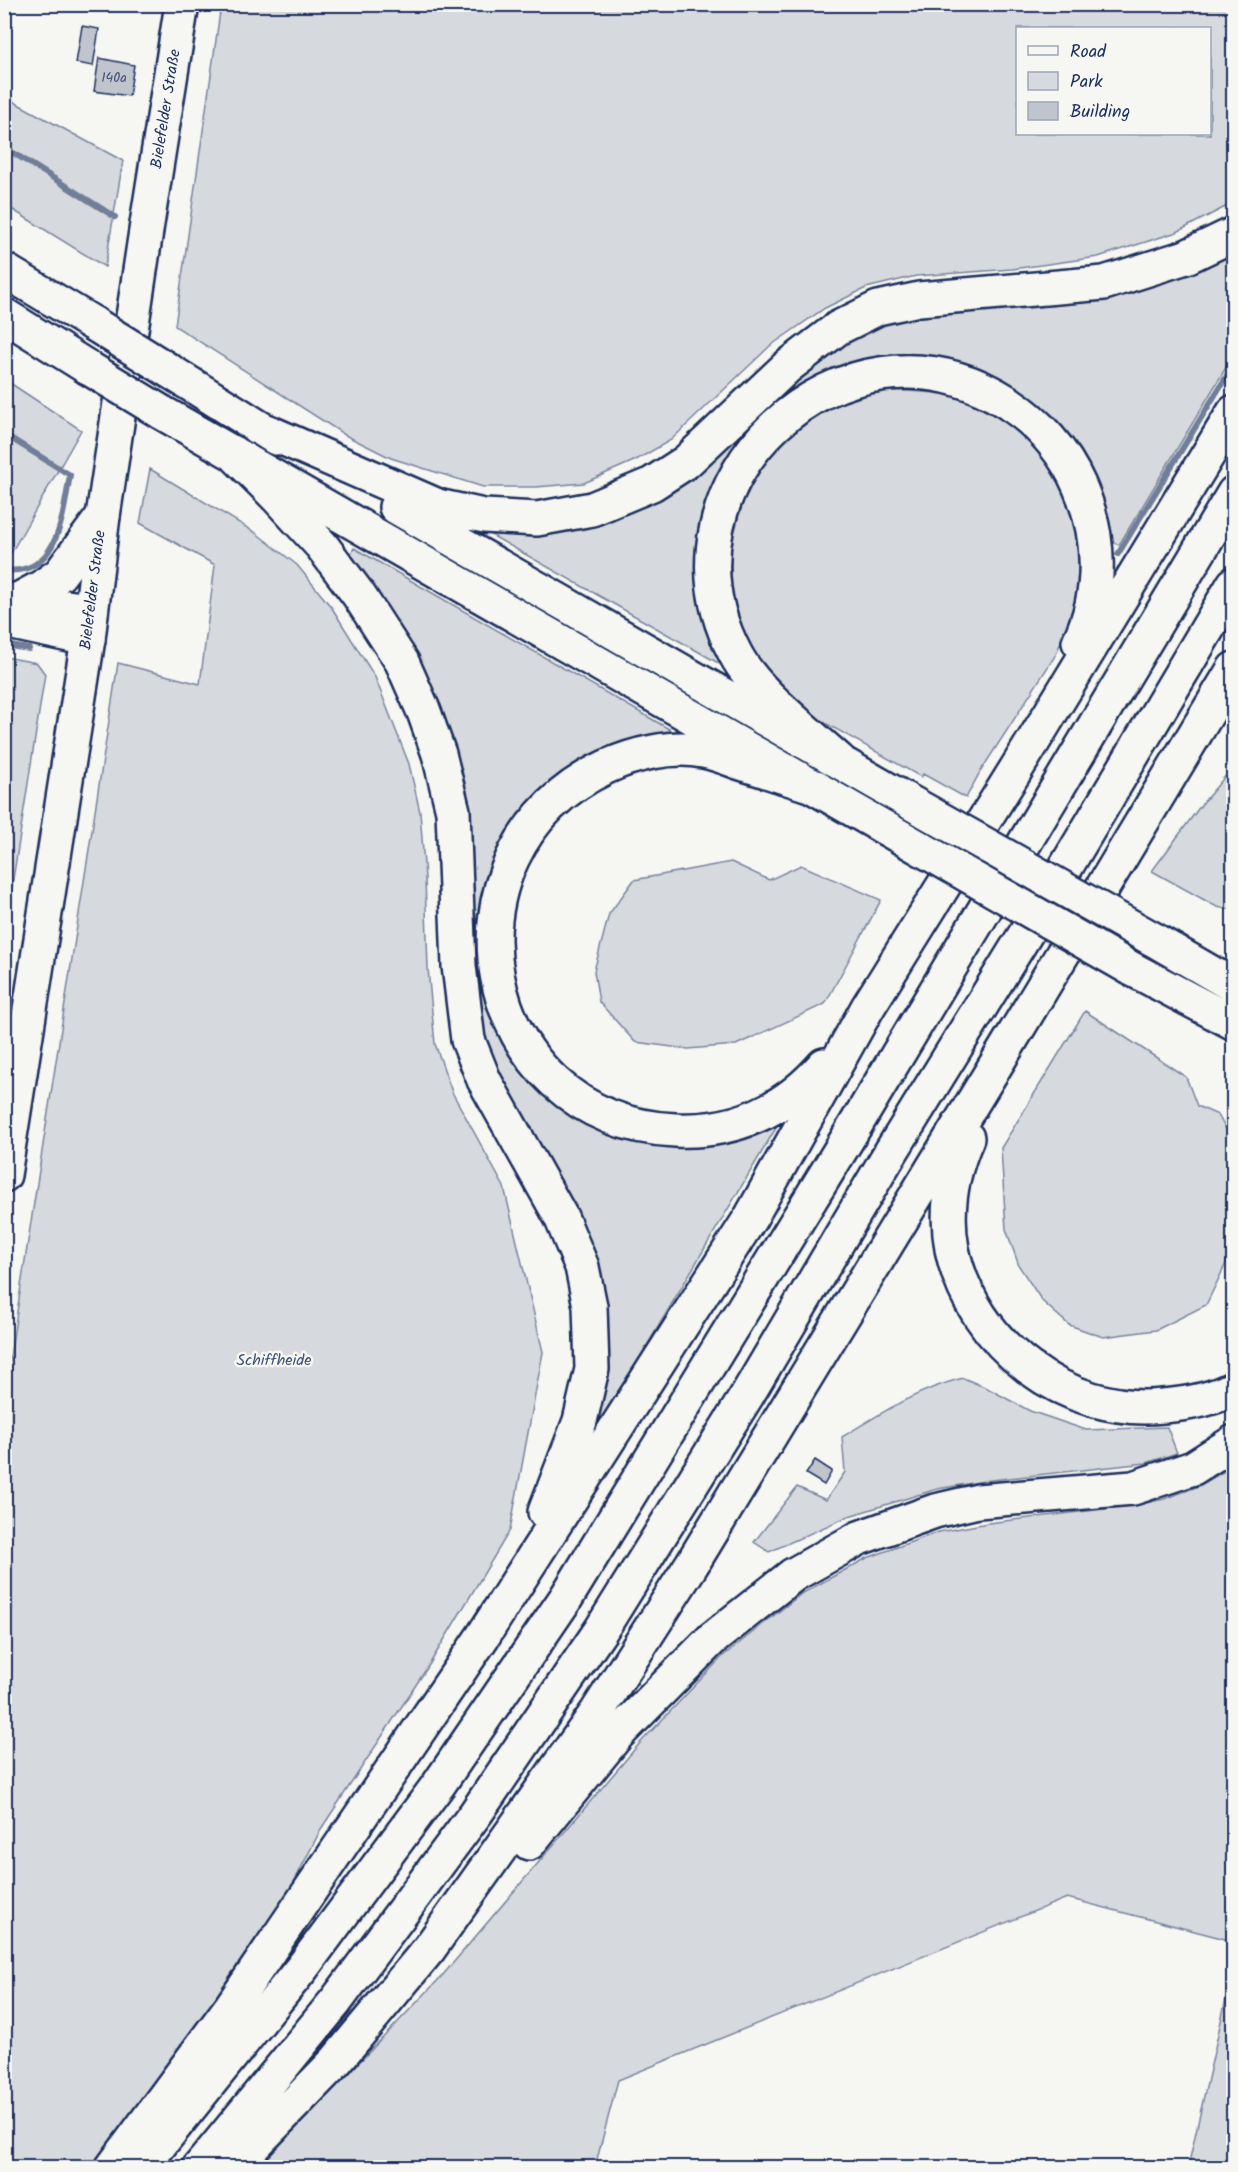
<svg xmlns="http://www.w3.org/2000/svg" width="1238" height="2172" viewBox="0 0 1238 2172" font-family="Kalam,sans-serif">
  <rect width="100%" height="100%" fill="#f6f6f2"/>
  <filter id="ink" filterUnits="userSpaceOnUse"><feTurbulence type="fractalNoise" baseFrequency=".0167" numOctaves="2"/><feDisplacementMap in="SourceGraphic" scale="12" xChannelSelector="R" yChannelSelector="G"/><feConvolveMatrix kernelMatrix="1 2 1 2 8 2 1 2 1" color-interpolation-filters="sRGB"/></filter>
  <g filter="url(#ink)">
    <path fill="#d6d9dd" stroke="#78849e" stroke-width="1.5" fill-rule="evenodd" d="M 221,5 L 1233,5 L 1233,203 L 1177,232 L 1098,257 L 1012,269 L 916,276 L 866,288 L 825,308 L 770,346 L 671,440 L 636,460 L 584,483 L 536,487 L 483,487 L 391,458 L 345,435 L 175,326 ZM 1018,28 L 1210,28 L 1210,134 L 1018,134 Z
      M 5,97 L 123,161 L 105,267 L 5,205 Z
      M 1233,248 L 1233,356 L 1119,545 L 1112,542 L 1098,491 L 1067,438 L 896,361 L 722,480 L 726,662 L 722,665 L 491,535 L 495,529 L 598,518 L 846,342 L 882,325 L 922,314 Z
      M 4,379 L 81,430 L 11,553 L 4,552 Z
      M 890,390 L 954,394 L 992,409 L 1024,432 L 1042,450 L 1063,484 L 1082,540 L 1080,598 L 1055,656 L 980,772 L 966,798 L 923,774 L 921,777 L 811,715 L 793,700 L 763,668 L 738,626 L 731,586 L 731,541 L 735,519 L 751,480 L 775,447 L 827,407 L 870,392 Z
      M 150,469 L 256,533 L 297,565 L 332,608 L 375,677 L 409,764 L 420,812 L 425,878 L 428,969 L 435,1044 L 452,1092 L 504,1187 L 543,1352 L 510,1530 L 429,1665 L 321,1829 L 286,1898 L 219,1996 L 93,2167 L 5,2168 L 5,1389 L 118,663 L 200,684 L 215,565 L 140,523 Z
      M 354,548 L 676,733 L 676,735 C 654,739 630,742 608,749 C 555,766 512,818 492,868 C 483,890 481,914 480,937 L 584,1120 L 771,1125 L 776,1128 L 588,1445 L 602,1310 L 511,1114 L 481,1036 L 472,966 L 472,876 L 348,558 Z
      M 5,657 L 37,663 L 45,674 L 5,931 Z
      M 1233,767 L 1233,910 L 1217,907 L 1152,871 L 1201,805 Z
      M 731,862 L 769,880 L 801,865 L 881,900 L 825,1004 L 736,1045 L 688,1049 L 635,1042 L 599,1002 L 594,971 L 609,914 L 634,880 Z
      M 1085,1011 L 1186,1077 L 1197,1106 L 1218,1115 L 1234,1144 L 1233,1249 L 1206,1305 L 1156,1330 L 1103,1337 L 1069,1325 L 1042,1301 L 1019,1266 L 1006,1229 L 1001,1148 Z
      M 963,1378 L 987,1388 L 1030,1411 L 1086,1430 L 1167,1427 L 1177,1453 L 1146,1463 L 991,1480 L 937,1489 L 849,1516 L 769,1552 L 754,1542 L 797,1487 L 826,1500 L 845,1472 L 842,1437 C 883,1412 916,1390 963,1378 Z
      M 1233,1466 L 1233,1941 L 1067,1898 L 618,2080 L 595,2167 L 259,2167 L 442,1976 L 640,1743 L 723,1656 L 801,1594 L 867,1558 L 939,1532 L 988,1523 L 1137,1505 L 1164,1499 L 1199,1486 Z
      M 1233,1968 L 1233,2167 L 1188,2167 Z"/>
    <g fill="none" stroke-linecap="round" stroke-linejoin="round">
      <path stroke="#717e99" stroke-width="6" d="M 4,147 L 115,217
        M 4,434 L 70,475 C 63,513 59,577 4,570
        M 1118,554 L 1234,364
        M 4,645 L 29,649"/>
    </g>
    <path fill="#c0c4cd" stroke="#1b2f5e" stroke-width="1.5" d="M 82,26 L 99,29 L 93,66 L 76,63 Z
      M 99,58 L 134,65 L 129,96 L 94,91 Z
      M 815,1460 L 832,1471 L 824,1485 L 806,1474 Z"/>
    <g fill="none" stroke-linecap="round" stroke-linejoin="round">
      <defs>
        <path id="major" d="M 4,1175 L 88,639 L 103,516 L 147,224 L 182,4"/>
        <path id="highway" d="M 4,270 L 94,324
          M 4,315 L 87,367
          M 168,370 L 276,438
          M 161,412 L 885,828
          M 257,427 L 438,506 L 484,516 L 537,519 L 592,509 L 652,484 L 686,462 L 787,367 L 838,328 L 878,308 L 919,299 L 1104,283 L 1186,257 L 1234,234
          M 233,453 L 277,497 L 322,546 L 358,594 L 402,662 L 424,712 L 439,754 L 453,811 L 459,966 L 468,1040 L 484,1080 L 561,1217 L 582,1267 L 590,1306 L 592,1369 L 580,1421 L 545,1512
          M 396,507 L 906,800
          M 12,600 L 91,610
          M 16,601 L 42,587 L 60,574 L 103,516
          M 4,621 L 88,639
          M 840,761 C 809,733 755,691 736,655 C 644,484 843,298 1007,402 C 1038,422 1064,451 1079,485 C 1101,535 1103,592 1079,642
          M 816,787 C 790,779 764,770 738,762 C 727,758 715,753 703,751 C 672,745 634,754 606,767 C 425,853 475,1121 675,1130 C 734,1133 785,1110 824,1065
          M 1151,938 L 1234,986
          M 1132,969 L 1234,1023
          M 967,1138 C 952,1172 945,1211 952,1249 C 972,1345 1066,1416 1163,1406 C 1188,1404 1212,1400 1234,1388
          M 529,1843 L 617,1735 L 712,1639 L 793,1575 L 859,1538 L 935,1511 L 978,1501 L 1133,1488 L 1193,1468 L 1234,1442
          M 112,2168 L 231,2007 L 483,1636 L 751,1217 L 868,1007 L 1028,750 L 1234,412
          M 141,2168 L 302,1968 L 439,1784 L 566,1598 L 846,1141 L 1234,493
          M 199,2168 L 336,2001 L 476,1813 L 601,1630 L 746,1397 L 886,1160 L 1044,904 L 1234,584
          M 232,2168 L 335,2062 L 429,1949 L 597,1712 L 692,1564 L 1006,1048 L 1234,669"/>
      </defs>
      <use href="#major" stroke="#1b2f5e" stroke-width="38"/>
      <use href="#highway" stroke="#1b2f5e" stroke-width="38"/>
      <use href="#major" stroke="#f6f6f2" stroke-width="33"/>
      <use href="#highway" stroke="#f6f6f2" stroke-width="33"/>
      <defs>
        <path id="highway-bridge" d="M 94,324 L 168,370
          M 87,367 L 161,412
          M 906,800 L 1151,938
          M 885,828 L 1132,969"/>
      </defs>
      <use href="#highway-bridge" stroke="#1b2f5e" stroke-width="38" stroke-linecap="butt"/>
      <use href="#highway-bridge" stroke="#f6f6f2" stroke-width="33"/>
    </g>
  </g>
  <g text-anchor="middle" dominant-baseline="central" stroke-width="5" stroke-linejoin="round" paint-order="stroke">
    <g font-size="14" fill="#44547a">
      <text x="114" y="78">140a</text>
    </g>
    <g font-size="16" fill="#1b2f5e" stroke="#f6f6f2">
      <text transform="translate(166 109) rotate(-81)">Bielefelder Straße</text>
      <text transform="translate(93 590) rotate(-83)">Bielefelder Straße</text>
    </g>
    <g font-size="16" fill="#405177" stroke="#f6f6f2">
      <text x="274" y="1360">Schiffheide</text>
    </g>
  </g>
  <rect width="1238" height="2172" fill="none" stroke="#f6f6f2" stroke-width="24"/>
  <rect x="12" y="12" width="1214" height="2148" fill="none" stroke="#1b2f5e" stroke-width="2" filter="url(#ink)"/>
  <rect x="1016" y="27" width="195" height="108" fill="#f6f6f2" stroke="#9ea6b7" stroke-width="1.5"/>
  <rect x="1028" y="46" width="30" height="9" fill="#f6f6f2" stroke="#9ea6b7" stroke-width="1.5"/>
  <text x="1070" y="57" font-size="18" fill="#1b2f5e">Road</text>
  <rect x="1028" y="72" width="30" height="18" fill="#d6d9dd" stroke="#9ea6b7" stroke-width="1.5"/>
  <text x="1070" y="87" font-size="18" fill="#1b2f5e">Park</text>
  <rect x="1028" y="102" width="30" height="18" fill="#c0c4cd" stroke="#9ea6b7" stroke-width="1.5"/>
  <text x="1070" y="117" font-size="18" fill="#1b2f5e">Building</text>
</svg>
